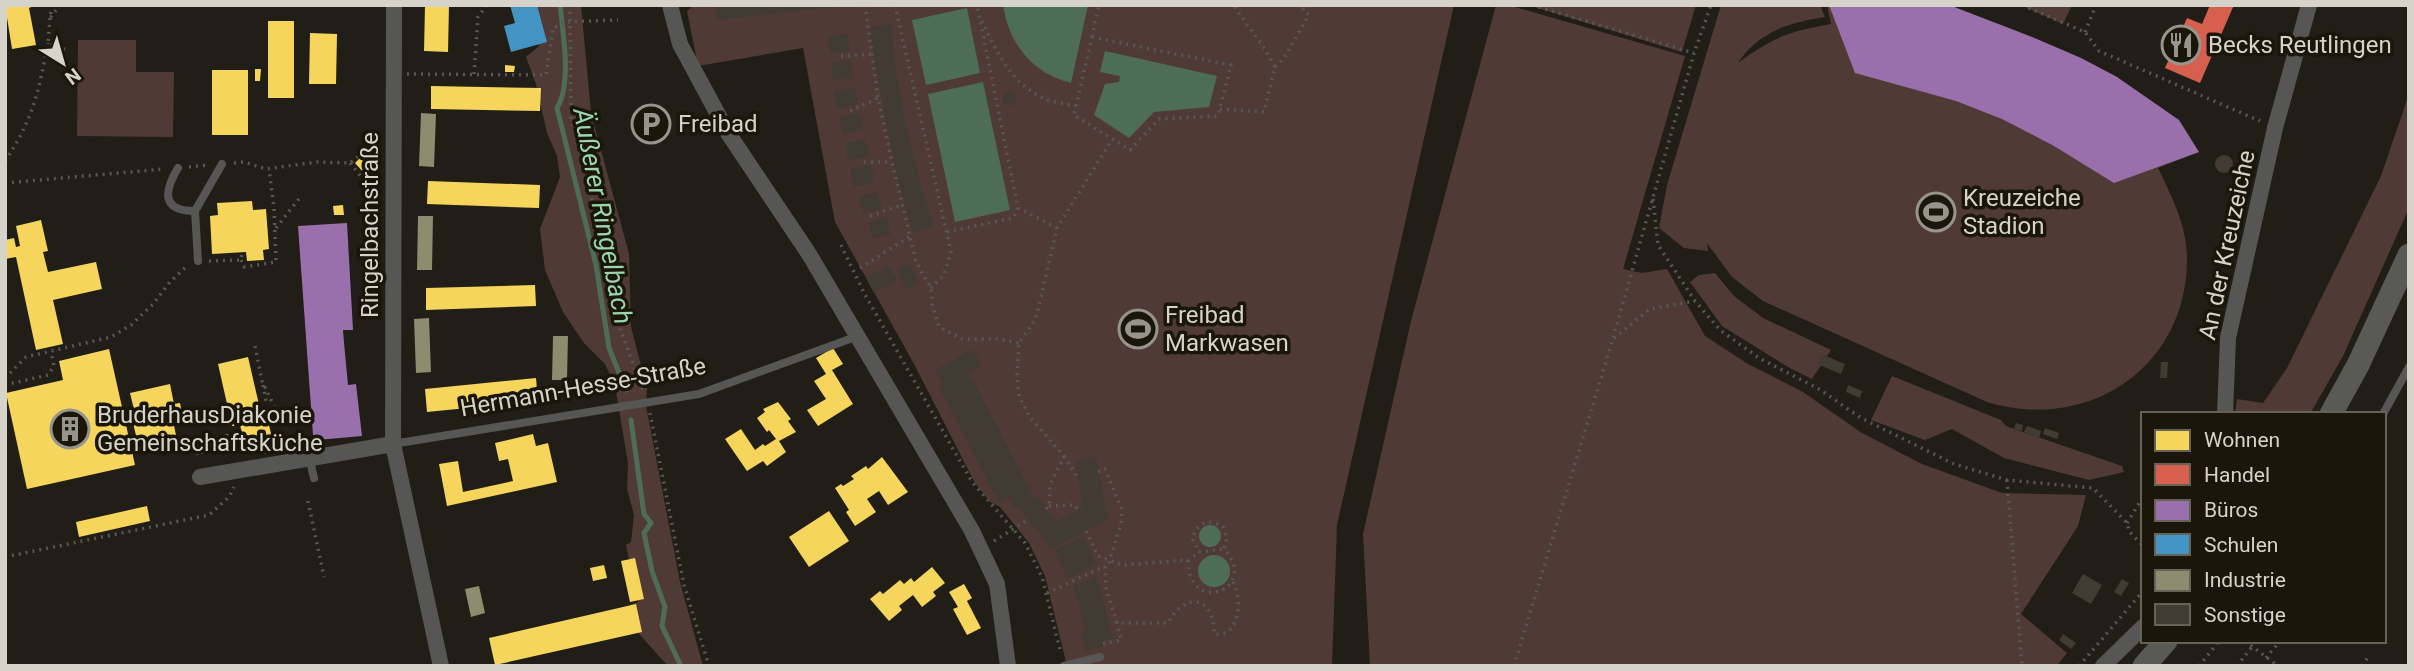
<svg xmlns="http://www.w3.org/2000/svg" width="2414" height="671" viewBox="0 0 2414 671" font-family="Roboto,sans-serif">
  <rect width="100%" height="100%" fill="#201e17"/>
  <path fill="#503a35" d="M 528,5 L 581,5 L 591,113 L 629,254 L 631,327 L 647,388 L 646,406 L 680,582 L 703,666 L 668,666 L 639,634 L 630,605 L 638,602 L 626,545 L 631,542 L 634,515 L 627,489 L 628,463 L 615,386 L 605,364 L 584,343 L 563,312 L 545,270 L 540,229 L 560,177 L 557,156 L 547,133 L 536,84 L 526,57 L 539,46 Z
    M 694,5 L 1454,5 L 1337,525 L 1332,666 L 1067,666 L 1045,576 L 1029,543 L 1000,507 L 990,502 L 975,483 L 914,364 L 835,222 L 803,48 L 698,66 L 687,11 Z
    M 1496,5 L 1508,5 L 1685,56 L 1623,269 L 1642,273 L 1667,269 L 1705,336 L 1748,364 L 1803,392 L 1862,433 L 1922,464 L 2002,493 L 2086,495 L 2078,526 L 2021,614 L 2067,653 L 2057,666 L 1370,666 L 1363,534 L 1411,321 Z
    M 1528,5 L 1696,5 L 1682,52 Z
    M 1721,5 L 1820,5 L 1825,17 C 1790,22 1758,32 1738,63 C 1771,38 1790,31 1831,24 L 1827,5 L 1949,5 L 2032,37 L 2081,58 L 2117,77 L 2199,152 L 2158,168 C 2172,197 2187,226 2187,259 C 2187,367 2089,433 1987,402 L 1763,301 L 1732,277 L 1707,243 L 1708,251 L 1684,248 L 1659,228 L 1667,185 Z
    M 2021,5 L 2072,5 L 2063,24 Z
    M 78,40 L 136,40 L 136,72 L 174,72 L 173,137 L 77,136 Z
    M 2409,94 L 2409,208 L 2343,356 L 2310,414 L 2235,414 L 2237,399 L 2263,403 L 2287,368 L 2381,176 Z
    M 1715,273 L 1734,296 L 1763,318 L 1831,350 L 1812,379 L 1788,367 L 1722,326 L 1690,282 L 1699,275 Z
    M 1892,376 L 2001,420 L 2006,426 L 2122,466 L 2124,472 L 2089,480 L 2004,458 L 1952,429 L 1925,440 L 1871,420 Z"/>
  <path fill="#4e6d57" d="M 1003,5 L 1088,5 L 1071,83 C 1032,73 1009,44 1003,5 Z
    M 967,8 L 980,73 L 926,85 L 912,20 Z
    M 1105,51 L 1217,76 L 1209,107 L 1154,112 L 1129,138 L 1094,115 L 1105,84 L 1119,82 L 1120,76 L 1100,72 Z
    M 983,82 L 1010,210 L 955,222 L 928,94 Z
    M1199 536a11 11 0 1 1 22 0a11 11 0 1 1-22 0Z
    M1198 571a16 16 0 1 1 32 0a16 16 0 1 1-32 0Z"/>
  <path fill="#f6d55c" d="M 5,5 L 36,5 L 29,8 L 36,45 L 12,49 Z
    M 425,5 L 449,5 L 448,52 L 424,51 Z
    M 268,21 L 294,21 L 294,98 L 268,98 Z
    M 310,33 L 337,34 L 336,84 L 309,84 Z
    M 505,65 L 515,66 L 514,72 L 505,72 Z
    M 255,69 L 261,69 L 260,81 L 255,81 Z
    M 212,70 L 248,70 L 248,135 L 212,135 Z
    M 431,86 L 541,88 L 540,111 L 431,109 Z
    M 365,153 L 375,163 L 364,173 L 355,163 Z
    M 428,181 L 540,185 L 539,208 L 427,204 Z
    M 252,201 L 253,210 L 266,209 L 269,249 L 263,250 L 264,260 L 247,261 L 246,252 L 212,254 L 210,216 L 218,215 L 217,203 Z
    M 343,205 L 344,215 L 334,215 L 333,206 Z
    M 41,220 L 48,251 L 43,252 L 48,272 L 96,262 L 102,289 L 53,300 L 63,344 L 36,350 L 16,257 L 5,259 L 5,240 L 14,238 L 16,247 L 20,246 L 16,226 Z
    M 535,285 L 536,306 L 426,310 L 426,288 Z
    M 833,348 L 843,364 L 832,370 L 853,404 L 818,426 L 807,410 L 826,399 L 814,381 L 826,374 L 816,358 Z
    M 109,349 L 135,465 L 27,489 L 6,393 L 63,380 L 59,361 Z
    M 248,357 L 260,409 L 265,408 L 275,451 L 263,454 L 261,447 L 246,450 L 240,425 L 232,426 L 218,364 Z
    M 536,378 L 538,401 L 427,412 L 425,389 Z
    M 170,384 L 174,404 L 180,403 L 182,414 L 172,416 L 177,440 L 139,448 L 133,423 L 137,422 L 130,393 Z
    M 778,402 L 791,419 L 788,421 L 796,432 L 779,441 L 786,452 L 767,466 L 763,461 L 747,471 L 725,439 L 741,429 L 755,450 L 763,444 L 765,446 L 776,439 L 769,430 L 767,432 L 757,418 L 765,412 L 763,409 Z
    M 533,434 L 536,446 L 548,443 L 557,482 L 447,506 L 439,464 L 458,461 L 463,492 L 513,481 L 508,459 L 499,461 L 495,443 Z
    M 882,457 L 908,492 L 888,505 L 879,491 L 867,499 L 876,512 L 855,526 L 846,512 L 849,510 L 835,488 L 841,484 L 843,486 L 854,479 L 851,476 L 866,466 L 868,469 Z
    M 147,506 L 150,521 L 79,537 L 76,522 Z
    M 829,511 L 849,541 L 809,567 L 789,537 Z
    M 635,558 L 644,599 L 630,602 L 621,561 Z
    M 604,565 L 607,578 L 593,581 L 590,568 Z
    M 932,567 L 945,583 L 933,592 L 936,596 L 922,607 L 913,595 L 899,606 L 902,610 L 889,621 L 870,599 L 880,591 L 883,594 L 900,580 L 904,584 L 911,578 L 914,582 Z
    M 964,584 L 972,598 L 967,601 L 981,628 L 967,635 L 953,609 L 958,607 L 949,592 Z
    M 636,604 L 642,632 L 495,665 L 489,638 Z"/>
  <path fill="#d6604d" d="M 2210,5 L 2234,5 L 2200,83 L 2165,68 L 2187,18 L 2202,24 Z"/>
  <path fill="#9970ab" d="M 1829,5 L 1949,5 L 2032,37 L 2081,58 L 2117,77 L 2179,120 L 2199,152 L 2114,183 L 2054,146 L 2002,119 L 1956,101 L 1855,73 Z
    M 347,223 L 353,330 L 343,330 L 344,343 L 348,385 L 356,384 L 362,436 L 317,440 L 317,435 L 313,435 L 298,226 Z"/>
  <path fill="#4393c3" d="M 510,5 L 537,5 L 547,42 L 511,52 L 504,26 L 515,23 Z"/>
  <path fill="#8c8c6e" d="M 421,113 L 436,114 L 434,167 L 419,166 Z
    M 418,216 L 433,216 L 432,270 L 417,270 Z
    M 429,318 L 431,372 L 416,373 L 414,319 Z
    M 553,336 L 568,336 L 567,380 L 552,380 Z
    M 228,434 L 231,448 L 196,455 L 193,442 Z
    M 479,586 L 485,613 L 471,617 L 465,589 Z"/>
  <g fill="none" stroke-linecap="round" stroke-linejoin="round">
    <path stroke="#4e6d57" stroke-width="5" d="M 560,5 C 563,34 572,83 557,108 L 596,265 L 609,348 L 626,390
      M 631,420 L 644,514 L 651,523 L 644,533 L 652,571 L 665,607 L 662,626 L 681,666"/>
  </g>
  <path fill="#423b34" d="M 716,5 L 835,5 L 835,7 L 717,20 Z
    M 891,24 L 896,71 L 905,119 L 917,171 L 934,226 L 913,233 L 897,178 L 873,55 L 870,27 Z
    M 848,34 L 850,51 L 830,53 L 828,36 Z
    M 851,60 L 853,78 L 833,80 L 831,62 Z
    M 854,87 L 858,104 L 837,109 L 834,91 Z
    M 1007,91 L 1014,93 L 1017,100 L 1011,106 L 1004,104 L 1002,96 Z
    M 860,113 L 863,130 L 843,134 L 839,117 Z
    M 865,139 L 869,156 L 848,160 L 845,143 Z
    M2215 164a9 9 0 1 1 18 0a9 9 0 1 1-18 0Z
    M 871,165 L 875,182 L 854,187 L 850,169 Z
    M 877,192 L 882,208 L 863,214 L 859,197 Z
    M 886,217 L 891,234 L 873,239 L 868,223 Z
    M 906,265 L 910,266 L 918,280 L 916,286 L 910,288 L 905,287 L 898,273 L 899,268 Z
    M 889,266 L 897,280 L 874,293 L 866,278 Z
    M 973,349 L 981,365 L 969,372 L 1034,498 L 1015,508 L 1009,497 L 999,502 L 939,388 L 943,386 L 935,370 Z
    M 1821,354 L 1845,364 L 1841,374 L 1817,364 Z
    M 2161,362 L 2168,362 L 2167,378 L 2160,378 Z
    M 1848,385 L 1862,391 L 1860,398 L 1846,392 Z
    M 2016,423 L 2023,425 L 2022,431 L 2014,429 Z
    M 2027,426 L 2041,431 L 2039,438 L 2024,432 Z
    M 2045,428 L 2059,433 L 2057,439 L 2043,434 Z
    M 1096,456 L 1108,520 L 1051,549 L 1019,507 L 1038,497 L 1055,522 L 1082,508 L 1076,461 Z
    M 1084,536 L 1097,564 L 1068,579 L 1054,550 Z
    M 2083,574 L 2102,585 L 2091,604 L 2072,593 Z
    M 1097,576 L 1113,638 L 1103,641 L 1104,646 L 1086,651 L 1081,634 L 1086,632 L 1073,587 Z
    M 2122,579 L 2129,583 L 2121,596 L 2114,592 Z
    M 2063,634 L 2076,643 L 2071,649 L 2059,640 Z"/>
  <g fill="none" stroke-linecap="round" stroke-linejoin="round">
    <path stroke="#575753" stroke-width="3.5" stroke-dasharray="2 5" stroke-linecap="butt" d="M 52,5 L 50,18 L 60,5
      M 570,5 L 571,119 L 601,235 L 620,329 L 644,392
      M 865,5 L 878,98 L 892,162 L 916,262 L 931,288 L 932,304 L 939,327 L 962,339 L 997,339 L 1019,343
      M 895,5 L 951,252 L 944,275 L 931,288
      M 1532,5 L 1694,53
      M 2022,5 L 2085,32 L 2099,51 L 2260,121
      M 50,18 L 48,43 L 65,49
      M 982,21 C 996,51 1011,83 1043,98 C 1053,102 1065,104 1076,106
      M 2085,32 L 2096,5
      M 1092,37 L 1231,65 L 1218,116 L 1159,119 L 1130,150 L 1074,115 Z
      M 1092,37 L 1099,5
      M 841,56 L 871,54
      M 1275,67 L 1284,58 L 1309,15 L 1300,5
      M 407,74 L 546,75 L 553,28 L 565,22 L 618,20
      M 474,74 L 478,17 L 487,5
      M 1220,109 L 1264,112 L 1275,67 L 1263,46 L 1233,5
      M 850,111 L 878,98
      M 5,161 C 33,120 39,90 48,43
      M 864,162 L 892,162
      M 234,163 L 244,162 L 266,169 L 317,162 L 350,163 L 369,148 L 379,159
      M 350,163 L 364,180 L 379,168
      M 189,167 L 209,165
      M 5,183 L 164,169
      M 1653,199 L 1658,245 L 1695,301 L 1720,330 L 1759,358 L 1819,389 L 1861,418 L 1954,464 L 2007,480 L 2093,488 L 2127,523 L 2129,531 L 2143,546
      M 1018,208 L 1057,228
      M 870,216 L 902,205
      M 276,228 L 302,195
      M 947,232 L 1013,218 L 1018,208 L 977,5
      M 841,245 L 864,293 L 972,482 L 1025,543 L 1042,577 L 1061,654
      M 241,260 L 244,267 L 276,262 L 274,208 L 269,169
      M 209,261 L 241,260 L 242,252
      M 860,268 L 910,236
      M 1614,338 L 1650,309 L 1695,301
      M 255,346 L 262,381 L 274,406
      M 5,378 L 26,357 L 111,337 L 131,325 L 153,304 L 170,282 L 188,265
      M 5,385 L 48,375 L 54,366 L 51,351
      M 263,385 L 266,401 L 271,400
      M 650,413 L 684,585 L 709,666
      M 1064,456 L 1078,478
      M 1098,472 L 1105,469 L 1122,510 L 1121,524 L 1109,562 L 1105,566 L 1106,588 L 1117,623 L 1168,623 C 1184,591 1215,596 1214,634 C 1240,638 1243,600 1233,582
      M 2007,480 L 2022,666
      M 308,501 L 324,577
      M 1049,506 L 1075,505 L 1078,510
      M 1046,509 L 1049,506 L 1050,485 L 1064,456 L 1029,416 L 1019,396 L 1017,375 L 1019,343 L 1036,318 L 1057,228 L 1111,141
      M 2127,523 L 2143,497
      M 1086,531 L 1098,556 L 1122,565 L 1188,560 L 1200,552 L 1224,549
      M 994,541 L 1029,519
      M 5,557 L 209,515 L 229,497 L 234,487
      M 1188,560 C 1188,617 1261,589 1224,549 L 1227,538 L 1223,527 C 1209,518 1198,522 1192,539 L 1200,552
      M 1047,593 L 1105,566
      M 2245,641 L 2278,666
      M 1103,644 L 1121,640 L 1117,623
      M 2266,658 L 2280,641
      M 1514,666 L 1613,338 L 1694,53 L 1711,5
      M 2079,666 L 2143,591
      M 2199,666 L 2219,641
      M 2237,666 L 2252,647
      M 2362,666 L 2368,657"/>
    <path stroke="#565754" stroke-width="8" d="M 178,168 C 164,191 161,211 195,211
      M 198,261 L 195,211 L 222,164
      M 2383,414 L 2409,367
      M 393,444 L 699,394 L 858,336
      M 309,457 L 314,478
      M 1064,666 L 1100,657"/>
    <path stroke="#565754" stroke-width="16" d="M 394,5 L 393,444 L 441,666
      M 670,5 L 680,44 L 728,133 L 809,254 L 972,531 L 997,584 L 1008,666
      M 2225,414 L 2228,338 L 2275,128 L 2309,5
      M 200,477 L 393,444
      M 2103,666 L 2143,627"/>
    <path stroke="#595a55" stroke-width="23" d="M 2331,414 L 2358,365 L 2409,255
      M 2144,666 L 2166,641"/>
  </g>
  <defs>
    <symbol id="restaurant-ring" viewBox="-11 -11 22 22"><circle r="9.5" fill="#1a160a" stroke="#96948c" stroke-width="1.5"/><path d="M-5-6h1v4h1v-4h1v4h1v-4h1v5L-1.5 .5V6h-2V.5L-5-1ZM5-6V6H3V1.5H1.5Q1.5-4 5-6Z" fill="#96948c"/></symbol>
    <symbol id="parking-ring" viewBox="-11 -11 22 22"><circle r="9.5" fill="#1a160a" stroke="#96948c" stroke-width="1.5"/><path d="M-3.5-5.5H1a3.5 3.5 0 0 1 0 7H-1V5.5H-3.5ZM-1-3.4V-.6H.8a1.4 1.4 0 0 0 0-2.8Z" fill="#96948c"/></symbol>
    <symbol id="stadium-ring" viewBox="-11 -11 22 22"><circle r="9.5" fill="#1a160a" stroke="#96948c" stroke-width="1.5"/><path d="M0-5a6.5 5 0 1 0 0 10a6.5 5 0 1 0 0-10ZM-3.5-1.8h7v3.6h-7Z" fill="#96948c"/></symbol>
    <symbol id="building-ring" viewBox="-11 -11 22 22"><circle r="9.5" fill="#1a160a" stroke="#96948c" stroke-width="1.5"/><path d="M-4-6H4V6H1V3H-1V6H-4ZM-2.5-4.3h1.7v1.8h-1.7ZM.8-4.3h1.7v1.8H.8ZM-2.5-1h1.7V.8h-1.7ZM.8-1h1.7V.8H.8Z" fill="#96948c"/></symbol>
  </defs>
  <g fill-rule="evenodd">
    <use href="#restaurant-ring" x="2159" y="23" width="44" height="44"/>
    <use href="#parking-ring" x="629" y="102" width="44" height="44"/>
    <use href="#stadium-ring" x="1914" y="190" width="44" height="44"/>
    <use href="#stadium-ring" x="1116" y="307" width="44" height="44"/>
    <use href="#building-ring" x="48" y="407" width="44" height="44"/>
  </g>
  <g text-anchor="middle" dominant-baseline="central" stroke-width="7" stroke-linejoin="round" paint-order="stroke">
    <g font-size="24" fill="#d6d3cb" stroke="#1a160a" text-anchor="start">
      <text x="2208" y="45">Becks Reutlingen</text>
      <text x="678" y="124">Freibad</text>
      <text x="1963" y="198">Kreuzeiche<tspan x="1963" dy="28">Stadion</tspan></text>
      <text x="1165" y="315">Freibad<tspan x="1165" dy="28">Markwasen</tspan></text>
      <text x="97" y="415">BruderhausDiakonie<tspan x="97" dy="28">Gemeinschaftsküche</tspan></text>
    </g>
    <g font-size="24" fill="#d6d3cb" stroke="#1a160a">
      <text transform="translate(370 225) rotate(-90)">Ringelbachstraße</text>
      <text transform="translate(2227 245) rotate(-78)">An der Kreuzeiche</text>
      <text transform="translate(583 387) rotate(-10)">Hermann-Hesse-Straße</text>
    </g>
    <g font-size="26" font-style="italic" fill="#9ad5ab" stroke="#1a160a">
      <text transform="translate(603 216) rotate(79)">Äußerer Ringelbach</text>
    </g>
  </g>
  <rect width="2414" height="671" fill="none" stroke="#d6d3cb" stroke-width="14"/>
  <rect x="2141" y="412" width="245" height="231" fill="#1a160a" stroke="#656257" stroke-width="2"/>
  <rect x="2155" y="430" width="35" height="21" fill="#f6d55c" stroke="#656257" stroke-width="2"/>
  <text x="2204" y="447" font-size="21" fill="#d6d3cb">Wohnen</text>
  <rect x="2155" y="464" width="35" height="21" fill="#d6604d" stroke="#656257" stroke-width="2"/>
  <text x="2204" y="482" font-size="21" fill="#d6d3cb">Handel</text>
  <rect x="2155" y="500" width="35" height="21" fill="#9970ab" stroke="#656257" stroke-width="2"/>
  <text x="2204" y="517" font-size="21" fill="#d6d3cb">Büros</text>
  <rect x="2155" y="534" width="35" height="21" fill="#4393c3" stroke="#656257" stroke-width="2"/>
  <text x="2204" y="552" font-size="21" fill="#d6d3cb">Schulen</text>
  <rect x="2155" y="570" width="35" height="21" fill="#8c8c6e" stroke="#656257" stroke-width="2"/>
  <text x="2204" y="587" font-size="21" fill="#d6d3cb">Industrie</text>
  <rect x="2155" y="604" width="35" height="21" fill="#423b34" stroke="#656257" stroke-width="2"/>
  <text x="2204" y="622" font-size="21" fill="#d6d3cb">Sonstige</text>
  <g transform="translate(63 63) rotate(143)" stroke="#1a160a" stroke-width="5" paint-order="stroke">
  <path d="M0-5L12 26L0 18L-12 26Z" fill="#d6d3cb"/>
  <text y="-10" font-size="19" font-weight="bold" text-anchor="middle" fill="#d6d3cb">N</text>
  </g>
</svg>
